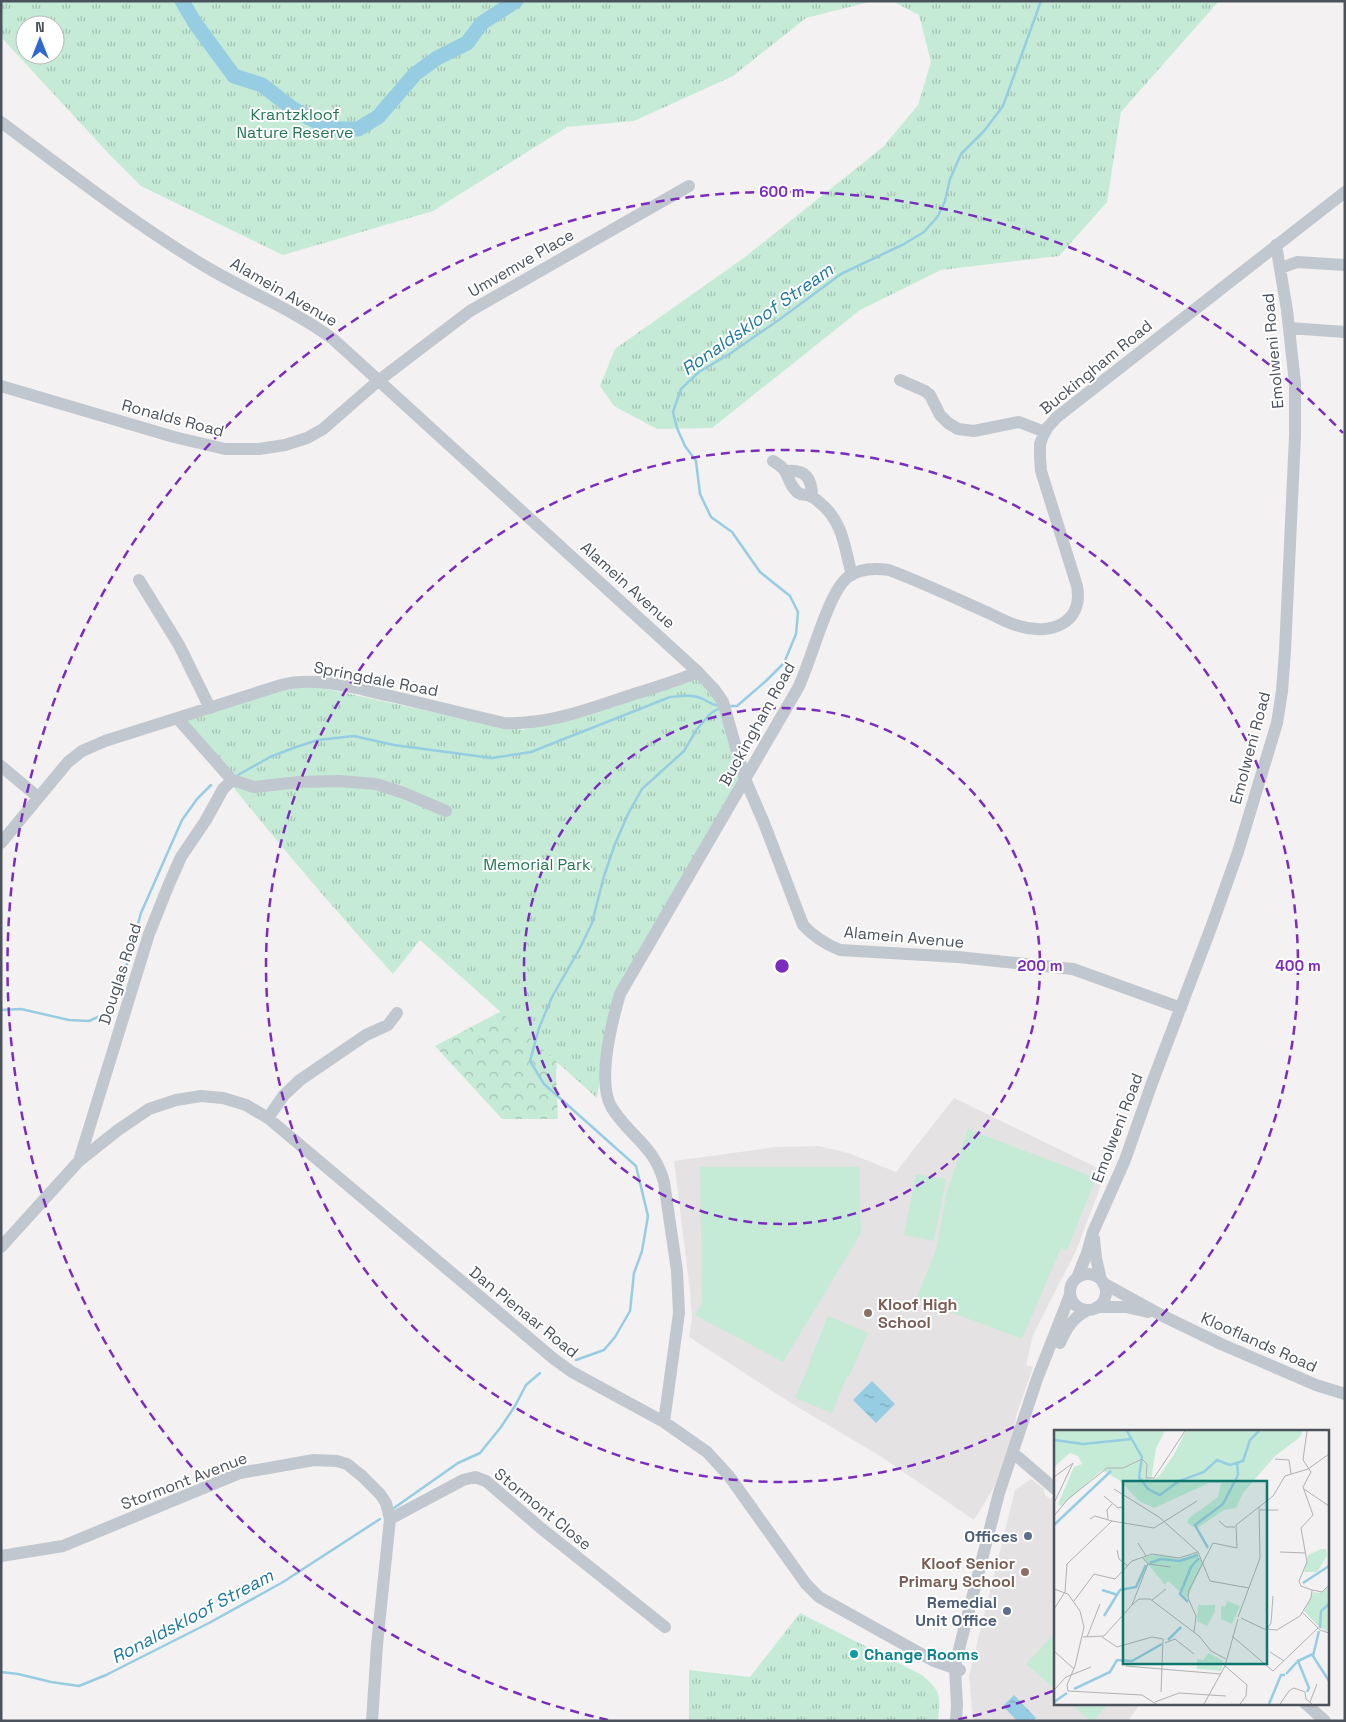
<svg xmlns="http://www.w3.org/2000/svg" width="1346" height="1722" viewBox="0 0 1346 1722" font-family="'Space Grotesk',sans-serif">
  <defs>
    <pattern id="forest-crowns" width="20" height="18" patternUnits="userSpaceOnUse" patternTransform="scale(1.25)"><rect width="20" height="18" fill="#c5ebd7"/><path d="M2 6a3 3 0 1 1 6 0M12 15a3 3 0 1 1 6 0" fill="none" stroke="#a2c1b2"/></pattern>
    <pattern id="park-tufts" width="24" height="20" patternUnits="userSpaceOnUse" patternTransform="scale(1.25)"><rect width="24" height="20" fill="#c5ebd7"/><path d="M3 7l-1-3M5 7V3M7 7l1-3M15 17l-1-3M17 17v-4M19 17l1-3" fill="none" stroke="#a2c1b2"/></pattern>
    <pattern id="water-ripples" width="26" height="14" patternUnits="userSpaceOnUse" patternTransform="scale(1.25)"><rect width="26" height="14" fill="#97cde2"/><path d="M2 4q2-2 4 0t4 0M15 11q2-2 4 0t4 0" fill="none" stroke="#7da9ba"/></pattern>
  </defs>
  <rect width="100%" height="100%" fill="#f3f1f1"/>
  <path fill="#e4e2e2" d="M 954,1098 L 1106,1172 L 1076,1251 L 1033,1335 L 1026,1365 L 1033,1367 L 1016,1416 L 1015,1426 L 994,1487 L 974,1520 L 880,1456 L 791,1403 L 689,1337 L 692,1318 L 690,1291 L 674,1161 L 776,1147 L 818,1146 L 848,1153 L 896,1172 Z
    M 1031,1479 L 1044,1489 L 1045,1495 L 1050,1499 L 1053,1496 L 1055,1498 L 1055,1703 L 1141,1703 L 1128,1721 L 973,1721 L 969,1676 L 1015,1490 Z"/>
  <path fill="#c5ebd7" d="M 968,1129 L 1096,1178 L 1067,1250 L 1061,1248 L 1022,1339 L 916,1299 L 937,1247 L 946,1194 Z
    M 700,1167 L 859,1167 L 861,1233 L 783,1362 L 695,1315 L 702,1304 Z
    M 916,1174 L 946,1179 L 934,1241 L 904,1235 Z
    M 828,1316 L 868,1333 L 849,1377 L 847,1376 L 832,1413 L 795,1398 L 811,1361 L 817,1363 L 810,1360 Z
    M 1055,1633 L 1055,1689 L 1026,1664 Z
    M 1070,1703 L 1109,1703 L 1093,1721 L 1090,1721 Z"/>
  <path fill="url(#forest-crowns)" d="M 563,990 L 556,1074 L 558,1119 L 502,1119 L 435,1046 L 509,1007 Z"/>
  <path fill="url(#park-tufts)" fill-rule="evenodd" d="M 1,1 L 873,1 L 806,18 L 733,76 L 634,121 L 567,127 L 433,211 L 283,255 L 141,186 L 109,154 L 1,37 ZM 25,25 L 55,25 L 55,55 L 25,55 Z
    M 892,1 L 1219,1 L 1121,112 L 1107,202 L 1059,256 L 941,270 L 860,310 L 712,428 L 657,429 L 614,406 L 600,386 L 615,349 L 745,257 L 883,147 L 918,105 L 931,62 L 919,15 Z
    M 688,679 L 701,679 L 710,682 L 742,779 L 610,1007 L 597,1098 L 420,940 L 393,974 C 319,893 249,809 182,722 L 299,683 L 502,727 L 523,730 Z
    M 800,1613 L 922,1675 C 942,1692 940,1695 938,1721 L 689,1721 L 689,1670 L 750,1677 Z"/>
  <path fill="url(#water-ripples)" d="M 872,1381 L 895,1404 L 876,1423 L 853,1400 Z
    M 1014,1695 L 1036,1718 L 1033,1721 L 1017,1721 L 1003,1706 Z"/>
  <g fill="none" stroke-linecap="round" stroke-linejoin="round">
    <path stroke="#97cde2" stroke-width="2.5" d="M 728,706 L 737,706 L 766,681 L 784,663 L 796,634 L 798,612 L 790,596 L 760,572 L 732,532 L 711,517 L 700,494 L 696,461 L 685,446 L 677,428 L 673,412 L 681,389 L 699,372 L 731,353 L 780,319 L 841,274 L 904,244 L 924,232 L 938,216 L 945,201 L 950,179 L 961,154 L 984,131 L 1003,106 L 1041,1
      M 238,775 L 270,757 L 296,747 L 318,740 L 354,736 L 394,745 L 492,758 L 531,752 L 670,697 C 681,696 693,694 703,699 C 709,702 712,705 719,706
      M 1,1010 L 21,1009 L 69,1020 L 89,1021 L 104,1014 L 117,1000 L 141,913 L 182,820 L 197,799 L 211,785
      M 576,1360 L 604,1350 L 615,1337 L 630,1311 L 634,1273 L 642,1251 L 648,1216 L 636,1166 L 544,1084 L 530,1061 L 539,1028 L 552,997 L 580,948 L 592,923 L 604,876 L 615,844 L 629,812 L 642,789 L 684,751 L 697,729 L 711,713 L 720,708
      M 394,1508 L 458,1463 L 480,1453 L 501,1427 L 515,1406 L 526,1385 L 540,1373
      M 1,1672 L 18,1674 L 51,1682 L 79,1686 L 106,1675 L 209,1623 L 283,1582 L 380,1519"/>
    <path stroke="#97cde2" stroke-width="15" d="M 182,1 L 195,23 L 234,76 L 262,85 L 292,108 L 322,125 L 340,129 L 358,129 L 378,117 L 415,74 L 437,58 L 467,43 L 482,23 L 516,1"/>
    <path stroke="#c1c7ce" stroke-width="12" d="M 1,122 C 67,171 133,223 203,265 C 246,291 292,309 333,339 L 698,672 L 714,689 L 723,702 L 745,779 L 764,823 L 803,925 C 814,937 825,944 840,950 L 958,957 L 1073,969 L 1181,1008
      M 1281,268 L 1297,262 L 1345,265
      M 1289,328 L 1345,332
      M 900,380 L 925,391 L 930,395 L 940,415 L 948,423 L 958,429 L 974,431 L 1019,422 L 1045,432
      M 1,386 L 174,437 L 225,449 L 259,449 L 285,445 L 307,438 L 323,429 L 378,381 L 470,311 L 689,186
      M 773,461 C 791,471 785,479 796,491 C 800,496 804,494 810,496 C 813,497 817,500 819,502 C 844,522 844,547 852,575
      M 787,471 C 806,469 812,479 812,497
      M 139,580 L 179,645 L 210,708
      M 1,766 L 38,797
      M 232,780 L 254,787 L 299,782 L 339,781 L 376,784 L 404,793 L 446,811
      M 1,843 L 68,762 L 82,751 L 105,741 L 281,685 C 317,676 355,688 391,696 C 429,705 466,714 504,723 C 549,725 591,708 634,694 C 656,687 677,681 698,672
      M 268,1118 L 284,1095 L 300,1080 L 366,1035 L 388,1025 L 397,1013
      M 79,1161 L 118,1130 L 149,1109 L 176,1100 L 201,1096 L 223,1098 L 246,1105 L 268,1118 L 554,1359 L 572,1372 L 664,1422 L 707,1452 L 729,1476 L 806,1584 L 819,1597 L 934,1661 L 960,1670
      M 1094,1239 L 1096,1258 L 1101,1280
      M 1,1247 L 79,1161 L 149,934 L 169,884 L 181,857 L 206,820 L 223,789 L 232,780 L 178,719
      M1070 1292a18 18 0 1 1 36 0a18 18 0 1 1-36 0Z
      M 1077,1278 L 1087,1253 L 1093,1232 L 1125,1160 L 1152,1083 L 1212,925 L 1238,852 L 1277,723 L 1282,691 L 1285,651 L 1295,436 L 1295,383 L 1287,310 L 1276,245
      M 1103,1283 L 1163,1316 L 1221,1344 L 1316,1385 L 1345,1394
      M 1097,1307 L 1126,1307 L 1148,1312
      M 1060,1343 C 1066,1329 1073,1317 1088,1310
      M 664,1422 L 679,1313 L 677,1271 L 664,1182 C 654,1145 630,1137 612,1108 C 596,1083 612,1021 620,994 L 798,688 C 811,662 828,592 848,577 C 860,568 875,568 889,570 C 921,582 953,597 984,611 C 996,616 1007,623 1019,626 C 1050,636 1084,623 1077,586 L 1041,471 L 1040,457 L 1040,444 L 1043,436 L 1047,428 L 1057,417 L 1345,192
      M 1018,1457 L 1055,1489
      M 390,1519 L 463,1480 L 475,1477 L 486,1481 L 542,1529 L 665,1627
      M 1,1556 L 63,1546 L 240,1473 L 314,1460 L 337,1461 L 347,1464 L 362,1476 L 380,1494 L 386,1503 L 390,1519 L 377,1645 L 372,1721
      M 1305,1703 L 1325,1721
      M 956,1721 L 957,1705 L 955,1668 L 956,1661 L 999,1493 L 1037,1379 L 1070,1295"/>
  </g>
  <g fill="none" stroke="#7b2cbf" stroke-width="2.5" stroke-dasharray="9 6">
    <circle cx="782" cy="966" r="258"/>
    <circle cx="782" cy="966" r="516"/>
    <path d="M1053 1691A774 774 0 0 1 956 1720M608 1720A774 774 0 1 1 1343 433"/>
  </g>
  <g fill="#8d6e63" stroke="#fff" stroke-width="2">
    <circle cx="868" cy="1313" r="5"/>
    <circle cx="1025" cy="1572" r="5"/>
  </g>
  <g fill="#5c6f8a" stroke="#fff" stroke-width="2">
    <circle cx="1028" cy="1536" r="5"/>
    <circle cx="1007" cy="1611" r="5"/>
  </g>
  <circle fill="#0f9aa8" stroke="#fff" stroke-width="2" cx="854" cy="1654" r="5"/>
  <g text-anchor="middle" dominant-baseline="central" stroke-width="4" stroke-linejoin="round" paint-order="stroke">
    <g font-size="16" fill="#237653" stroke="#fff">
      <text x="295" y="114">Krantzkloof<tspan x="295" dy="18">Nature Reserve</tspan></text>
      <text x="537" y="864">Memorial Park</text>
    </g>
    <g font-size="16" fill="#4b525c" stroke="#fff">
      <text transform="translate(521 263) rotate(-30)">Umvemve Place</text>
      <text transform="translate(284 292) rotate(30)">Alamein Avenue</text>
      <text transform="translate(1273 351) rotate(-95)">Emolweni Road</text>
      <text transform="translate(1096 367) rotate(-39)">Buckingham Road</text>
      <text transform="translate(173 418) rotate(15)">Ronalds Road</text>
      <text transform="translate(628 585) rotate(42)">Alamein Avenue</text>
      <text transform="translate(376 679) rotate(11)">Springdale Road</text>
      <text transform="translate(757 724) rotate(-61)">Buckingham Road</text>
      <text transform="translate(1250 748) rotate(-75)">Emolweni Road</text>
      <text transform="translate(904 937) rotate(5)">Alamein Avenue</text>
      <text transform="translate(120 974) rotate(-72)">Douglas Road</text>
      <text transform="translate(1117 1128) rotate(-69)">Emolweni Road</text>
      <text transform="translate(524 1312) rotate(39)">Dan Pienaar Road</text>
      <text transform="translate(1259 1342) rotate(24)">Klooflands Road</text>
      <text transform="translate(184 1481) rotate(-21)">Stormont Avenue</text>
      <text transform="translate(543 1509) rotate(39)">Stormont Close</text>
    </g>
    <g font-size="16" font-weight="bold" fill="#785e54" stroke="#fff" text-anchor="start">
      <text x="878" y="1304">Kloof High<tspan x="878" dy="18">School</tspan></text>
      <text x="1015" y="1563" text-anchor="end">Kloof Senior<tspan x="1015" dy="18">Primary School</tspan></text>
    </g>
    <g font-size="16" font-weight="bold" fill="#4e5e75" stroke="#fff" text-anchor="end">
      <text x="1018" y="1536">Offices</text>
      <text x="997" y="1602">Remedial<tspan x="997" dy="18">Unit Office</tspan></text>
    </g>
    <g font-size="16" font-weight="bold" fill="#0d838f" stroke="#fff" text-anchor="start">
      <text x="864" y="1654">Change Rooms</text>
    </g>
    <g font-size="18" font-style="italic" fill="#1d789c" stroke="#fff">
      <text transform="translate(757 319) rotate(-35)">Ronaldskloof Stream</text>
      <text transform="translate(192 1616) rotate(-28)">Ronaldskloof Stream</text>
    </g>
  </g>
  <g transform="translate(1054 1430)">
    <rect width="275" height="275" fill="#f3f1f1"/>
    <path d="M 267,119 L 272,119 L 273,126 L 263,142 L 250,142 L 254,125 ZM 173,171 L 186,176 L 178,194 L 167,189 L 167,176 L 171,177 ZM 144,175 L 161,175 L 161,182 L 153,196 L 143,191 Z" fill="#c5ebd7"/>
    <path d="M 0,1 L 111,1 L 102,18 L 97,51 L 105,46 L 119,26 L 132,1 L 249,1 L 245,8 L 221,26 L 189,63 L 182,78 L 170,80 L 145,97 L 139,97 L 133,92 L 135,88 L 164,67 L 167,53 L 155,53 L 100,78 L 85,71 L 65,50 L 48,40 L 7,76 L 4,74 L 20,37 L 28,34 L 24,26 L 16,23 L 0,37 ZM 143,123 L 149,134 L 133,168 L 114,151 L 111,155 L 89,128 L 101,124 L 125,129 ZM 275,156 L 275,202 L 266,198 L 250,181 L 259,162 L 266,163 ZM 155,223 L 169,231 L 167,241 L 143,239 L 143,229 L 149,230 Z" fill="#c5ebd7"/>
    <path fill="none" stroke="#97cde2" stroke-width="2.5" d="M 73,1 L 88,27 L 85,47 L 94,59 L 106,65 L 125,51 L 150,42 L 163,30 L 176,35 L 189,31 L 196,10 L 205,1M 0,10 L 29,14 L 78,9M 0,95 L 57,41M 154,118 L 141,95 L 169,74 L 184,45 L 183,32M 96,133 L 107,129 L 126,131 L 144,125M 249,153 L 275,136M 48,160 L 64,165M 134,172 L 126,164 L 137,137 L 145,128M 50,186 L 66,160 L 82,157 L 92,135M 266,198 L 267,181 L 275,174M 265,201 L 259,226 L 275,251M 114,210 L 127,197M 232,244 L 243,232M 20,259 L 56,242 L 63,230 L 78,231 L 108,214M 253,262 L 255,258 L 244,231 L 259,224M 0,272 L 13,263M 215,274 L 227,245 L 231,245"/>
    <path fill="none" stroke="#b0b1b5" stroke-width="1" d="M 221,29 L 235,30 L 237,44M 0,47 L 19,33 L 0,73M 60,59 L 105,87 L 144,122 L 156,151 L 195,158M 250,59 L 275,76M 50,66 L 64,78 L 68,77M 206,80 L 224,80M 0,86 L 14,69 L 53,38 L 69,38 L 88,29 L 93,34 L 92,48 L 100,48 L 131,1M 36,89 L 41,86 L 58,91M 54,89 L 53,80 L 58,74M 165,91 L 172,97 L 181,97M 84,113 L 92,126M 63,120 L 65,129 L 74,136M 226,122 L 252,123M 94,134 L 117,137M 0,159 L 14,164 L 26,181 L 30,197 L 21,236 L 13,255 L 14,261 L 88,265 L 102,274M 258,160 L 268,162 L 275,155M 98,170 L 112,159M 20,171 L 40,144 L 61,149 L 78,131 L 98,124 L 125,128 L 144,122M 78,175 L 85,169 L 96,169 L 145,206 L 157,221 L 172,229M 0,179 L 11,162 L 13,134 L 58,91 L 100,98 L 143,71M 248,182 L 266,200 L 275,203M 184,187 L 206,128 L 205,77M 187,188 L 210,199 L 223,200 L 246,186 L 257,168 L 258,160 L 247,156 L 245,151 L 253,132 L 247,98 L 259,85 L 249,57 L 257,42 L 249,30 L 253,1M 213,199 L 217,193 L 219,166M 140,202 L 142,186 L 134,168 L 135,160 L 159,113 L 183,118 L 182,95 L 219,66 L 231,46 L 254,39 L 275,24M 178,206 L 219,241 L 264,198M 29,207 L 50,206 L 78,175 L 94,134 L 88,127M 33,207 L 46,174M 48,207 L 63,217 L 98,207 L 109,209 L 107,262M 111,213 L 121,209 L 140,224M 0,221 L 20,239M 216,222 L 230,231M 72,236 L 167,244M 171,236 L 193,255 L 192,266 L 186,274M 12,247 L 37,237M 0,260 L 12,247M 101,272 L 125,263 L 172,266M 256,272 L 263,254M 150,274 L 171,236 L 184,189M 226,274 L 235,261 L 240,258 L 251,262 L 252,269 L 258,274"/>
    <path fill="#0f766e" fill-opacity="0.15" stroke="#0f766e" stroke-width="2.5" d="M 69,51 L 213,51 L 213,234 L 69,234 Z"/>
    <rect width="275" height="275" fill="none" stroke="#4b525c" stroke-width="2.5"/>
  </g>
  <circle cx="782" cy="966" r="8" fill="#7b2cbf" stroke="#fff" stroke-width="2.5"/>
  <g font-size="15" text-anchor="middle" font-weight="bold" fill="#7b2cbf" stroke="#fff" stroke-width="4" stroke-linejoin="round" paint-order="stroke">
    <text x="782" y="197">600 m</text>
    <text x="1040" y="971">200 m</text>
    <text x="1298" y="971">400 m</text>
  </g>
  <rect width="1346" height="1722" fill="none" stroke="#4b525c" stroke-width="5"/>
  <g transform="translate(40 40)"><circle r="24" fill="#ffffff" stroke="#b7babe"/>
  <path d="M0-4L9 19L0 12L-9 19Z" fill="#2f68cf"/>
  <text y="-8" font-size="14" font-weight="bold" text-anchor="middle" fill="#4b525c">N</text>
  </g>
</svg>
